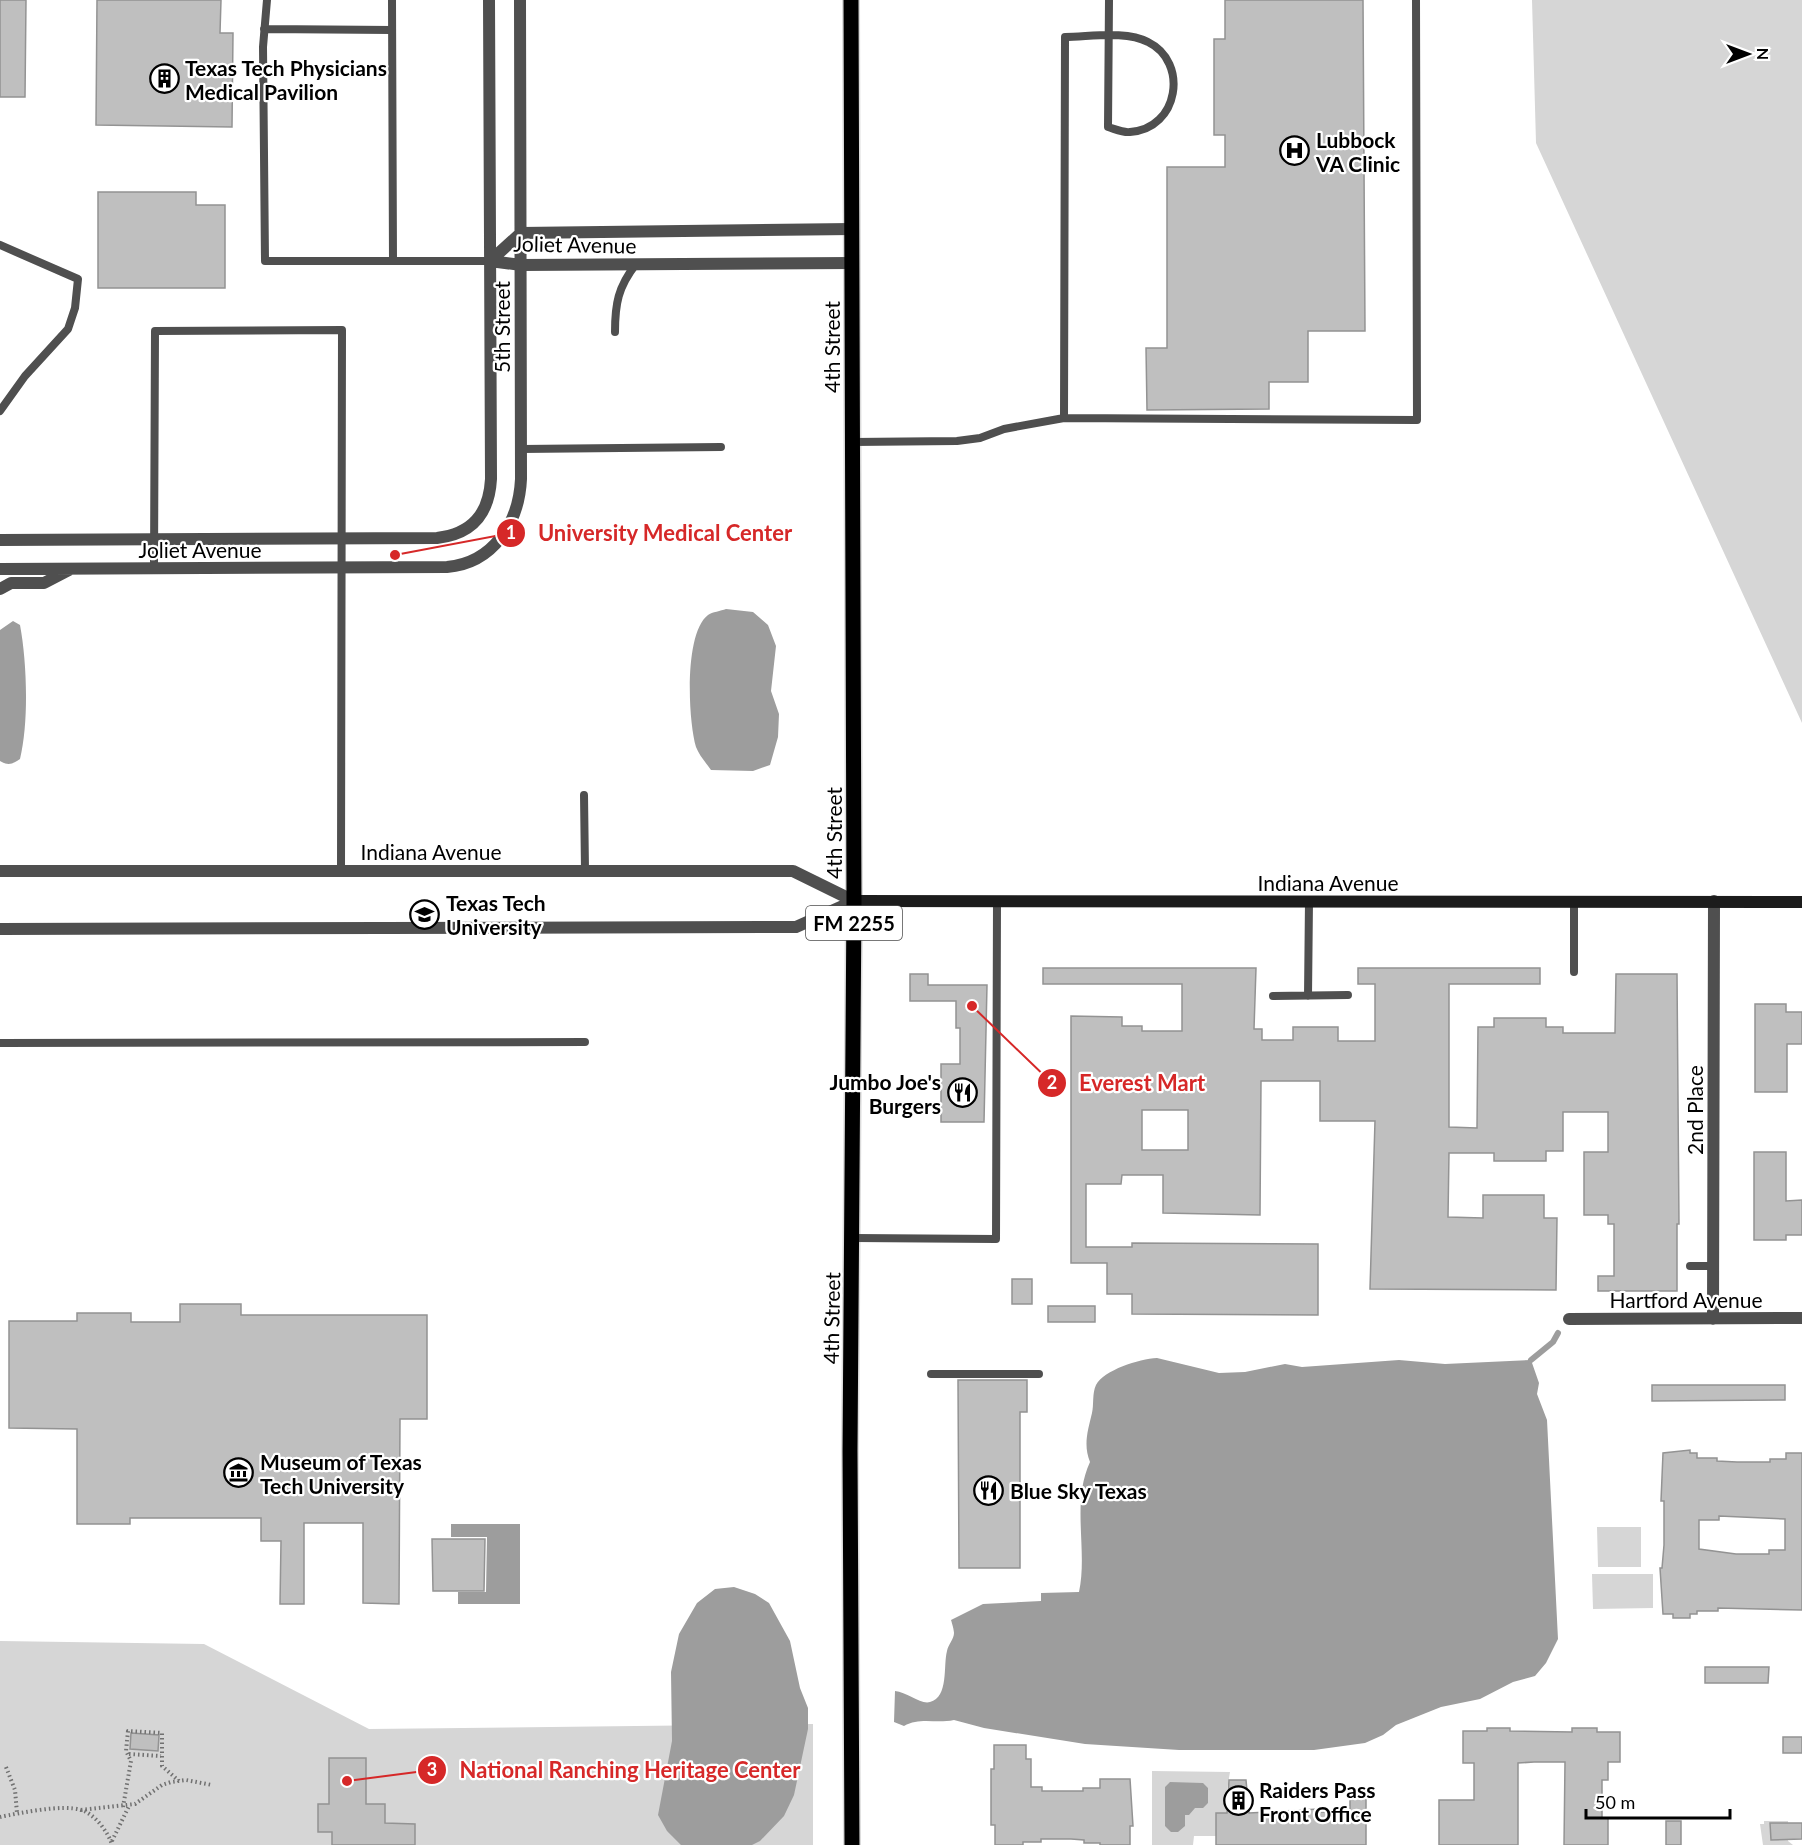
<svg xmlns="http://www.w3.org/2000/svg" width="1802" height="1845" viewBox="0 0 1802 1845" font-family="Lato,sans-serif">
  <rect width="100%" height="100%" fill="#fff"/>
  <path fill="#d6d6d6" d="M 1532,0 L 1802,0 L 1802,723 L 1536,143 Z
    M 1597,1527 L 1641,1527 L 1641,1567 L 1598,1567 Z
    M 1592,1574 L 1653,1574 L 1653,1608 L 1593,1609 Z
    M 0,1641 L 204,1644 L 369,1729 L 813,1724 L 813,1845 L 0,1845 Z
    M 1152,1771 L 1230,1772 L 1227,1790 L 1227,1813 L 1216,1836 L 1194,1836 L 1193,1845 L 1152,1845 Z
    M 1764,1821 L 1788,1821 L 1788,1841 L 1793,1845 L 1763,1845 L 1760,1824 L 1764,1824 Z"/>
  <path fill="#9d9d9d" d="M 726,609 L 753,612 L 768,625 L 776,646 L 771,691 L 779,714 L 778,737 L 770,765 L 753,771 L 711,770 C 706,763 699,755 696,747 C 688,720 684,633 708,615 C 712,612 721,611 726,609 Z
    M 13,621 L 20,625 C 27,662 29,722 20,759 C 13,764 8,766 0,761 L 0,630 Z
    M 1157,1358 L 1219,1373 L 1245,1372 L 1285,1364 L 1302,1367 L 1399,1360 L 1445,1364 L 1531,1360 L 1539,1383 L 1537,1394 L 1547,1420 L 1558,1639 L 1546,1663 L 1535,1676 L 1513,1682 L 1480,1699 L 1441,1707 L 1396,1725 L 1383,1735 L 1365,1743 L 1314,1750 L 1179,1750 L 1085,1744 L 984,1728 L 954,1720 C 936,1724 920,1717 904,1726 L 894,1722 L 895,1691 C 907,1692 921,1705 930,1702 C 949,1697 943,1666 947,1651 C 948,1645 954,1639 954,1633 C 954,1630 952,1623 951,1620 L 983,1604 L 1041,1601 L 1041,1593 L 1079,1592 C 1088,1550 1071,1503 1090,1462 C 1083,1445 1088,1430 1092,1413 C 1094,1405 1092,1393 1096,1385 C 1104,1370 1139,1359 1157,1358 Z
    M 451,1524 L 520,1524 L 520,1604 L 458,1604 L 458,1592 L 486,1592 L 487,1537 L 451,1537 Z
    M 734,1587 L 755,1594 L 769,1603 L 790,1641 L 800,1688 L 808,1708 L 808,1729 L 794,1795 L 784,1816 L 760,1841 L 752,1845 L 681,1845 L 667,1831 L 658,1815 L 672,1741 L 671,1672 L 679,1634 L 697,1603 L 715,1589 Z
    M 1170,1782 L 1203,1783 L 1208,1788 L 1208,1803 L 1203,1808 L 1195,1808 L 1189,1815 L 1185,1815 L 1185,1826 L 1178,1832 L 1171,1832 L 1165,1826 L 1165,1787 Z"/>
  <g fill="none" stroke-linecap="round" stroke-linejoin="round">
    <path stroke="#9d9d9d" stroke-width="6" d="M 1531,1360 L 1553,1342 L 1558,1333"/>
  </g>
  <path fill="#bfbfbf" stroke="#939393" stroke-width="1.5" fill-rule="evenodd" d="M 0,0 L 26,0 L 25,97 L 0,97 Z
    M 97,0 L 221,0 L 220,33 L 233,33 L 232,127 L 96,125 Z
    M 1225,0 L 1363,0 L 1365,331 L 1308,331 L 1308,382 L 1269,382 L 1269,409 L 1147,410 L 1146,348 L 1167,348 L 1167,167 L 1225,167 L 1225,135 L 1214,135 L 1214,39 L 1225,39 Z
    M 98,192 L 196,192 L 196,205 L 225,205 L 225,288 L 98,288 Z
    M 1043,968 L 1256,968 L 1254,1029 L 1262,1029 L 1262,1040 L 1293,1040 L 1293,1027 L 1338,1027 L 1338,1041 L 1375,1041 L 1375,984 L 1358,984 L 1358,968 L 1540,968 L 1540,984 L 1449,984 L 1449,1127 L 1477,1128 L 1478,1027 L 1494,1027 L 1494,1018 L 1546,1018 L 1546,1027 L 1563,1027 L 1563,1033 L 1615,1033 L 1616,974 L 1677,974 L 1679,1224 L 1677,1224 L 1677,1291 L 1598,1291 L 1598,1276 L 1614,1276 L 1614,1224 L 1608,1224 L 1608,1215 L 1584,1215 L 1584,1152 L 1608,1152 L 1608,1112 L 1563,1112 L 1563,1151 L 1546,1151 L 1546,1161 L 1494,1161 L 1494,1153 L 1449,1153 L 1448,1217 L 1483,1218 L 1483,1195 L 1544,1195 L 1544,1218 L 1557,1218 L 1556,1290 L 1370,1289 L 1375,1121 L 1320,1121 L 1320,1081 L 1261,1081 L 1260,1215 L 1163,1213 L 1163,1175 L 1122,1175 L 1121,1184 L 1086,1184 L 1086,1247 L 1132,1247 L 1132,1243 L 1318,1244 L 1318,1315 L 1132,1314 L 1132,1294 L 1107,1294 L 1107,1263 L 1071,1263 L 1071,1016 L 1122,1017 L 1122,1026 L 1142,1026 L 1142,1031 L 1182,1031 L 1182,984 L 1043,984 ZM 1142,1110 L 1188,1110 L 1188,1150 L 1142,1150 Z
    M 910,974 L 928,974 L 928,985 L 987,985 L 984,1122 L 941,1122 L 941,1064 L 960,1064 L 960,1028 L 956,1028 L 956,1001 L 910,1001 Z
    M 1755,1004 L 1786,1004 L 1786,1012 L 1802,1012 L 1802,1044 L 1787,1044 L 1787,1092 L 1755,1092 Z
    M 1754,1152 L 1786,1152 L 1786,1201 L 1802,1200 L 1802,1235 L 1786,1235 L 1786,1240 L 1754,1240 Z
    M 1012,1279 L 1032,1279 L 1032,1304 L 1012,1304 Z
    M 180,1304 L 241,1304 L 241,1315 L 427,1315 L 427,1419 L 400,1419 L 399,1604 L 363,1603 L 363,1523 L 304,1523 L 304,1604 L 280,1604 L 281,1541 L 261,1541 L 261,1518 L 130,1518 L 130,1524 L 77,1524 L 77,1429 L 9,1428 L 9,1321 L 77,1321 L 77,1313 L 131,1313 L 131,1322 L 180,1322 Z
    M 1048,1306 L 1095,1306 L 1095,1322 L 1048,1322 Z
    M 958,1380 L 1027,1380 L 1027,1412 L 1020,1412 L 1020,1568 L 959,1568 Z
    M 1652,1385 L 1785,1385 L 1785,1400 L 1652,1401 Z
    M 1690,1450 L 1690,1453 L 1697,1453 L 1697,1458 L 1717,1458 L 1717,1461 L 1737,1462 L 1770,1462 L 1770,1459 L 1786,1459 L 1786,1453 L 1802,1453 L 1802,1610 L 1718,1608 L 1718,1611 L 1697,1611 L 1697,1614 L 1690,1614 L 1690,1618 L 1673,1618 L 1673,1614 L 1663,1614 L 1660,1568 L 1662,1568 L 1664,1545 L 1664,1501 L 1661,1501 L 1663,1453 ZM 1719,1516 L 1785,1519 L 1785,1550 L 1769,1550 L 1769,1554 L 1736,1554 L 1699,1549 L 1699,1520 L 1719,1520 Z
    M 432,1539 L 485,1539 L 484,1591 L 433,1591 Z
    M 1705,1667 L 1769,1667 L 1768,1683 L 1705,1683 Z
    M 1487,1728 L 1510,1728 L 1510,1731 L 1572,1732 L 1572,1728 L 1597,1728 L 1597,1732 L 1620,1732 L 1620,1762 L 1608,1762 L 1608,1780 L 1602,1780 L 1602,1818 L 1608,1818 L 1608,1845 L 1564,1845 L 1565,1762 L 1534,1762 L 1518,1763 L 1518,1845 L 1439,1845 L 1439,1800 L 1474,1800 L 1474,1763 L 1463,1763 L 1463,1731 L 1487,1731 Z
    M 131,1733 L 159,1735 L 158,1751 L 130,1749 Z
    M 1783,1737 L 1802,1737 L 1802,1753 L 1783,1753 Z
    M 994,1745 L 1026,1745 L 1026,1759 L 1031,1759 L 1031,1787 L 1042,1787 L 1042,1791 L 1083,1791 L 1083,1788 L 1100,1788 L 1100,1779 L 1130,1779 L 1133,1826 L 1130,1826 L 1130,1845 L 1100,1845 L 1100,1843 L 1084,1843 L 1084,1840 L 1071,1839 L 1041,1839 L 1041,1842 L 1023,1842 L 1023,1845 L 995,1845 L 995,1825 L 991,1825 L 991,1769 L 994,1769 Z
    M 329,1758 L 366,1758 L 366,1804 L 385,1804 L 385,1823 L 415,1824 L 415,1845 L 332,1845 L 332,1832 L 318,1832 L 318,1804 L 329,1804 Z
    M 1229,1780 L 1246,1780 L 1249,1813 L 1318,1809 L 1318,1812 L 1350,1812 L 1350,1798 L 1366,1798 L 1366,1845 L 1216,1845 L 1216,1813 L 1227,1813 Z
    M 1666,1821 L 1681,1821 L 1681,1845 L 1666,1845 Z
    M 1770,1823 L 1802,1823 L 1802,1839 L 1771,1840 Z"/>
  <g fill="none" stroke-linecap="round" stroke-linejoin="round">
    <defs>
      <path id="primary" d="M 851,0 L 854,901 L 850,1451 L 852,1845"/>
    </defs>
    <use href="#primary" stroke="#dbdbdb" stroke-width="18"/>
    <path stroke="#717171" stroke-width="4" stroke-dasharray="1.5 3" stroke-linecap="butt" d="M 129,1754 L 161,1756
      M 6,1767 L 15,1790 L 17,1813
      M 123,1807 L 131,1761 L 126,1751 L 128,1731 L 162,1733 L 162,1766 L 179,1781
      M 81,1810 L 135,1804 L 162,1785 L 171,1782 L 186,1780 L 212,1785
      M 0,1817 C 19,1813 63,1804 81,1810 C 94,1813 109,1833 112,1845
      M 112,1841 L 129,1806"/>
    <path stroke="#4f4f4f" stroke-width="8" d="M 267,0 L 263,47 L 265,261 L 490,261
      M 392,0 L 393,261
      M 264,29 L 392,30
      M 0,245 L 78,279 L 75,308 L 68,329 L 25,376 L 0,411
      M 615,332 C 615,304 618,287 636,264
      M 1064,418 L 1065,37 C 1089,37 1126,30 1148,42 C 1189,62 1179,129 1130,132 C 1123,133 1115,129 1108,127 L 1109,0
      M 853,442 L 957,441 L 980,438 L 1004,429 L 1064,418 L 1417,420 L 1416,0
      M 521,449 L 721,447
      M 154,568 L 155,331 L 342,330 L 341,871
      M 584,795 L 585,870
      M 1574,901 L 1574,972
      M 1273,996 L 1348,995
      M 1308,996 L 1309,901
      M 0,1043 L 585,1042
      M 854,1238 L 996,1239 L 997,901
      M 1690,1266 L 1713,1266
      M 931,1374 L 1039,1374"/>
    <path stroke="#4f4f4f" stroke-width="12" d="M 490,261 L 521,233 L 852,229
      M 490,261 L 521,265 L 852,263
      M 0,540 L 437,538 C 472,534 489,514 491,479 L 489,0
      M 0,569 L 447,567 C 493,563 519,523 521,479 L 520,0
      M 0,589 L 11,583 L 44,583 L 69,570
      M 1569,1319 L 1802,1318
      M 1713,1319 L 1714,901"/>
    <path stroke="#4f4f4f" stroke-width="12" d="M 0,871 L 793,871 L 854,901
      M 0,929 L 796,927 L 854,901"/>
    <path stroke="#1c1c1c" stroke-width="12" d="M 854,901 L 1802,902"/>
    <use href="#primary" stroke="#000" stroke-width="15"/>
  </g>
  <defs>
    <symbol id="building-ring" viewBox="-11 -11 22 22"><circle r="9.5" fill="#fff" stroke="#000" stroke-width="1.5"/><path d="M-4-6H4V6H1V3H-1V6H-4ZM-2.5-4.3h1.7v1.8h-1.7ZM.8-4.3h1.7v1.8H.8ZM-2.5-1h1.7V.8h-1.7ZM.8-1h1.7V.8H.8Z" fill="#000"/></symbol>
    <symbol id="hospital-ring" viewBox="-11 -11 22 22"><circle r="9.5" fill="#fff" stroke="#000" stroke-width="1.5"/><path d="M-5-5h3v3.5h4V-5h3V5h-3V1.5h-4V5h-3Z" fill="#000"/></symbol>
    <symbol id="university-ring" viewBox="-11 -11 22 22"><circle r="9.5" fill="#fff" stroke="#000" stroke-width="1.5"/><path d="M0-5L7-2L0 1L-7-2ZM-4 1L0 2.5L4 1V4Q0 6-4 4Z" fill="#000"/></symbol>
    <symbol id="restaurant-ring" viewBox="-11 -11 22 22"><circle r="9.5" fill="#fff" stroke="#000" stroke-width="1.5"/><path d="M-5-6h1v4h1v-4h1v4h1v-4h1v5L-1.5 .5V6h-2V.5L-5-1ZM5-6V6H3V1.5H1.5Q1.5-4 5-6Z" fill="#000"/></symbol>
    <symbol id="museum-ring" viewBox="-11 -11 22 22"><circle r="9.5" fill="#fff" stroke="#000" stroke-width="1.5"/><path d="M0-6L6-3V-2H-6V-3ZM-5-1h2V3h-2ZM-1-1h2V3h-2ZM3-1h2V3H3ZM-6 4H6V6H-6Z" fill="#000"/></symbol>
  </defs>
  <g fill-rule="evenodd">
    <use href="#building-ring" x="148" y="62" width="33" height="33"/>
    <use href="#hospital-ring" x="1278" y="134" width="33" height="33"/>
    <use href="#university-ring" x="408" y="898" width="33" height="33"/>
    <use href="#restaurant-ring" x="946" y="1076" width="33" height="33"/>
    <use href="#museum-ring" x="222" y="1456" width="33" height="33"/>
    <use href="#restaurant-ring" x="972" y="1474" width="33" height="33"/>
    <use href="#building-ring" x="1222" y="1784" width="33" height="33"/>
  </g>
  <g text-anchor="middle" dominant-baseline="central" stroke-width="4.5" stroke-linejoin="round" paint-order="stroke">
    <rect fill="#fff" stroke="#4c4c4c" stroke-width="1.5" x="806" y="906" width="96" height="34" rx="4.5"/>
    <g font-size="20" font-weight="bold" fill="#000">
      <text x="854" y="923">FM 2255</text>
    </g>
    <g font-size="21" font-weight="bold" fill="#000" stroke="#fff" text-anchor="start">
      <text x="185" y="67">Texas Tech Physicians<tspan x="185" dy="24">Medical Pavilion</tspan></text>
      <text x="1316" y="139">Lubbock<tspan x="1316" dy="24">VA Clinic</tspan></text>
      <text x="446" y="902">Texas Tech<tspan x="446" dy="24">University</tspan></text>
      <text x="941" y="1081" text-anchor="end">Jumbo Joe's<tspan x="941" dy="24">Burgers</tspan></text>
      <text x="260" y="1461">Museum of Texas<tspan x="260" dy="24">Tech University</tspan></text>
      <text x="1010" y="1490">Blue Sky Texas</text>
      <text x="1259" y="1789">Raiders Pass<tspan x="1259" dy="24">Front Office</tspan></text>
    </g>
    <g font-size="21" fill="#000" stroke="#fff">
      <text transform="translate(575 244) rotate(1)">Joliet Avenue</text>
      <text transform="translate(501 327) rotate(-90)">5th Street</text>
      <text transform="translate(831 347) rotate(-90)">4th Street</text>
      <text x="200" y="549">Joliet Avenue</text>
      <text transform="translate(833 833) rotate(-90)">4th Street</text>
      <text x="431" y="851">Indiana Avenue</text>
      <text x="1328" y="882">Indiana Avenue</text>
      <text transform="translate(1694 1110) rotate(-90)">2nd Place</text>
      <text x="1686" y="1299">Hartford Avenue</text>
      <text transform="translate(831 1318) rotate(-89)">4th Street</text>
    </g>
  </g>
  <path fill="none" stroke="#d62828" stroke-width="2" d="M395 555L511 533M972 1006L1052 1083M347 1781L432 1770"/>
  <g fill="#d62828" stroke="#fff" stroke-width="2">
    <circle cx="395" cy="555" r="6"/>
    <circle cx="972" cy="1006" r="6"/>
    <circle cx="347" cy="1781" r="6"/>
    <circle cx="511" cy="533" r="15"/>
    <circle cx="1052" cy="1083" r="15"/>
    <circle cx="432" cy="1770" r="15"/>
  </g>
  <g font-size="18" text-anchor="middle" font-weight="bold" fill="#fff">
    <text x="511" y="539">1</text>
    <text x="1052" y="1089">2</text>
    <text x="432" y="1776">3</text>
  </g>
  <g font-size="22" text-anchor="middle" font-weight="bold" fill="#d62828" stroke="#fff" stroke-width="4.5" stroke-linejoin="round" paint-order="stroke">
    <text x="665" y="541">University Medical Center</text>
    <text x="1142" y="1091">Everest Mart</text>
    <text x="630" y="1778">National Ranching Heritage Center</text>
  </g>
  <g transform="translate(1748 54) rotate(90)" stroke="#ffffff" stroke-width="4.5" paint-order="stroke">
  <path d="M0-4.5L10 22L0 15L-10 22Z" fill="#000000"/>
  <text y="-9" font-size="16" font-weight="bold" text-anchor="middle" fill="#000000">N</text>
  </g>
  <path d="M1586 1809v9h144v-9" fill="none" stroke="#000000" stroke-width="3"/>
  <text x="1595" y="1809" font-size="18" fill="#000000" stroke="#ffffff" stroke-width="4.5" paint-order="stroke">50 m</text>
</svg>
